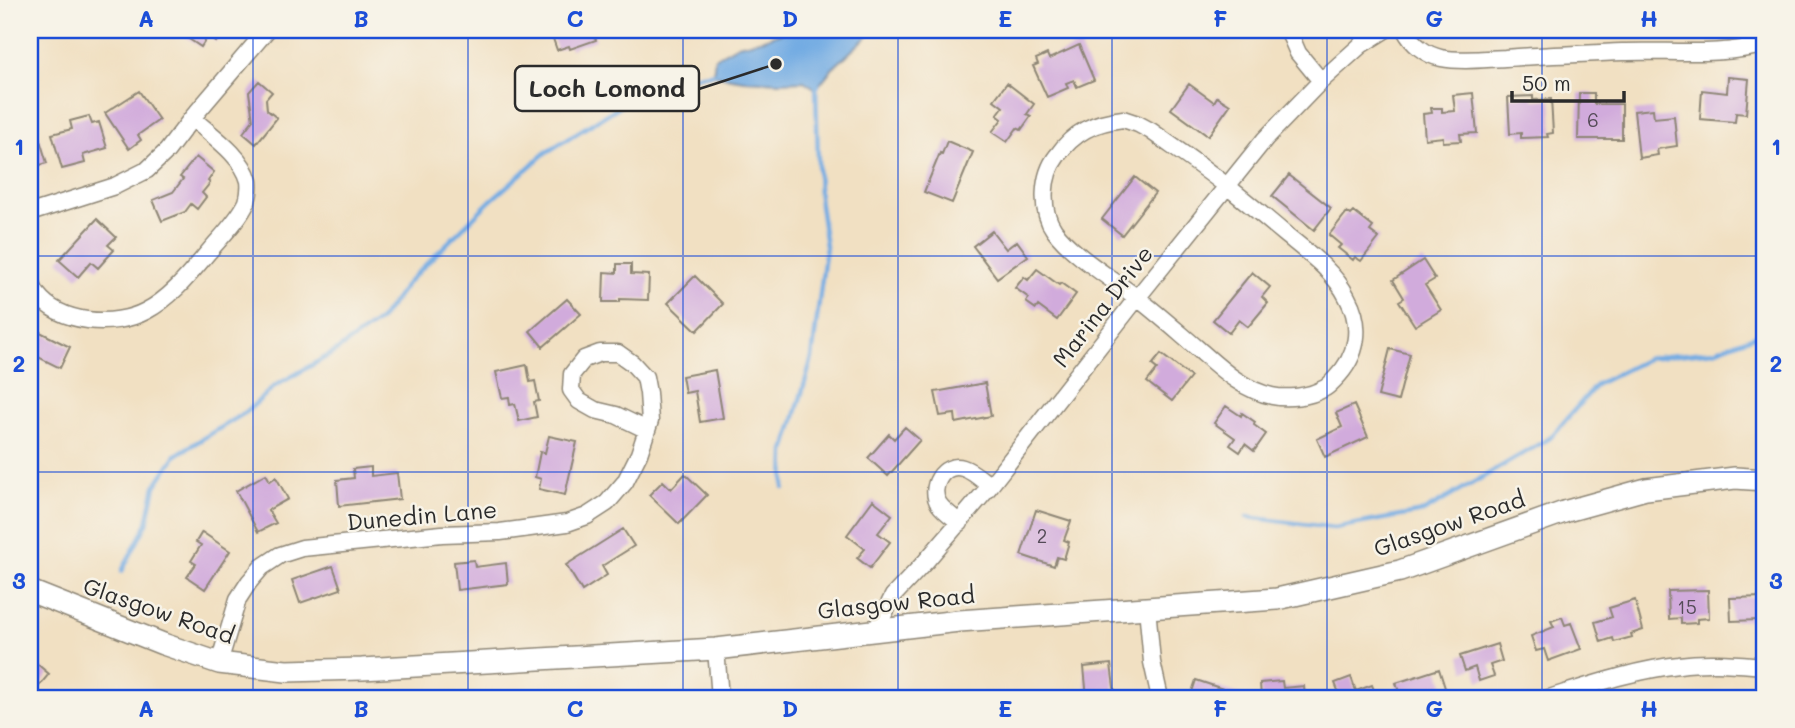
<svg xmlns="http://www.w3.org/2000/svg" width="1795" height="728" viewBox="0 0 1795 728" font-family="Mali,sans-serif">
  <rect width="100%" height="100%" fill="#f7f3e8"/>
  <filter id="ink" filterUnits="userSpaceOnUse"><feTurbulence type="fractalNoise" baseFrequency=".0143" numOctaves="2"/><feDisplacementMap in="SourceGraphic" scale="14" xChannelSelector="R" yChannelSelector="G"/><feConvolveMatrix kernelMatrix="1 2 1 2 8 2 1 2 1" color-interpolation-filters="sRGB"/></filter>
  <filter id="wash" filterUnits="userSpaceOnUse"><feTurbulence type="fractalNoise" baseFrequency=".00686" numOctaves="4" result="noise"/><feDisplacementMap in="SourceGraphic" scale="28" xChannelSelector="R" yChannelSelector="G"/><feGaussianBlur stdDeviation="1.57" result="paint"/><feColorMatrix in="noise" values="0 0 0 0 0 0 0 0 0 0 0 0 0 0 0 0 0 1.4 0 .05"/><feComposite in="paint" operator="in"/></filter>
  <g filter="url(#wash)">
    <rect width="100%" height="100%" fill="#f1e0c2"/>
    <path fill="#73ace3" stroke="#4f6c87" stroke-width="2" d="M 788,30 L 874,30 L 832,69 L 816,89 L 804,81 L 780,82 L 744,80 L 713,75 L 715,58 L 738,45 L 764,39 Z"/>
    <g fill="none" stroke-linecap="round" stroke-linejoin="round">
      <path stroke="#73ace3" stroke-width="4.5" d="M 784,488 L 785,451 L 812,358 L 826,246 L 819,198 L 816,89 L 818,85
        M 1247,517 L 1334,528 L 1423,512 L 1550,438 L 1597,384 L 1649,358 L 1714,351 L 1765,332
        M 122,571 L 147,523 L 155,486 L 176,455 L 246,412 L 275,386 L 333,353 L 380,320 L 408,282 L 490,201 L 545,153 L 660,81 L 717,73"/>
    </g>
    <g id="blocks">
      <path fill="#d1abdc" d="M 182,30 L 224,30 L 216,42 L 208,36 L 201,47 L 180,33 Z
        M 561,30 L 592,30 L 596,40 L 570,49 L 569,46 L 557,50 L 551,33 Z
        M 1079,45 L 1094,80 L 1077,87 L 1074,80 L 1066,83 L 1068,88 L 1047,97 L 1033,66 L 1038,64 L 1036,59 L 1047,54 L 1049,59 Z
        M 1728,77 L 1749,79 L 1746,114 L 1736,113 L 1735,122 L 1700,119 L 1702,90 L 1727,93 Z
        M 259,81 L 272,92 L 266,99 L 267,110 L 277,118 L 256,144 L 243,133 L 253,120 L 249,92 Z
        M 1007,83 L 1034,104 L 1027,114 L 1031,116 L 1021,130 L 1017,128 L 1007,142 L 992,132 L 1002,119 L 997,115 L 1003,107 L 994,100 Z
        M 1189,84 L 1214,102 L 1217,97 L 1230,105 L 1208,136 L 1171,109 Z
        M 139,91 L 159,120 L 138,135 L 141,140 L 129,149 L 105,113 Z
        M 1473,93 L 1477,133 L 1460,134 L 1461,141 L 1443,142 L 1443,137 L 1425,139 L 1423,114 L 1432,113 L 1431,108 L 1442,108 L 1442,112 L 1455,111 L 1453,95 Z
        M 1579,93 L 1594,93 L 1594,104 L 1622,104 L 1622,139 L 1578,139 Z
        M 1533,96 L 1533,100 L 1551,99 L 1553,133 L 1547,134 L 1548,137 L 1521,138 L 1521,133 L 1510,134 L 1508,97 Z
        M 1653,109 L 1654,118 L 1674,116 L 1677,146 L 1657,149 L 1658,155 L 1639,158 L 1634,111 Z
        M 89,116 L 92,124 L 99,122 L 107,148 L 83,155 L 85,163 L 62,169 L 52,134 L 72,129 L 70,121 Z
        M 39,137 L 47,163 L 30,168 L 30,140 Z
        M 947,141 L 973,152 L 952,203 L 924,192 L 940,153 L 942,154 Z
        M 196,157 L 214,172 L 208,181 L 210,183 L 202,193 L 206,197 L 197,209 L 191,204 L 185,212 L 162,221 L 153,200 L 173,192 L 183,179 L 180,177 Z
        M 1289,175 L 1331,208 L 1314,230 L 1272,196 Z
        M 1135,177 L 1155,193 L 1122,235 L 1102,219 Z
        M 1347,212 L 1351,215 L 1354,212 L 1373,227 L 1370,231 L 1379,238 L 1361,261 L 1355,257 L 1353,260 L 1338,248 L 1341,245 L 1329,235 Z
        M 97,219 L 116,237 L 108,245 L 114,250 L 98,268 L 91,262 L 78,277 L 59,260 Z
        M 992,231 L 1006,249 L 1017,241 L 1028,256 L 997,278 L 973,246 Z
        M 1423,260 L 1435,279 L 1425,285 L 1441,310 L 1415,326 L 1399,301 L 1404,298 L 1393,280 Z
        M 617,264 L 631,264 L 631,274 L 649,275 L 648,300 L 620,299 L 620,302 L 603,302 L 604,272 L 617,273 Z
        M 1037,269 L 1059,285 L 1061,283 L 1076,294 L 1057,320 L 1038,306 L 1036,309 L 1026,302 L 1029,298 L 1015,288 L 1024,277 L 1028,280 Z
        M 1252,272 L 1270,287 L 1262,297 L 1268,303 L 1248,327 L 1239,320 L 1229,333 L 1213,320 Z
        M 695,276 L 723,304 L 697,331 L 668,303 Z
        M 567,299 L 581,314 L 543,347 L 530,331 Z
        M 30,327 L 70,347 L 60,368 L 30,353 Z
        M 1390,349 L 1410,354 L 1398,401 L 1378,396 Z
        M 1161,354 L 1191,377 L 1172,401 L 1147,382 L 1157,369 L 1152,365 Z
        M 527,365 L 530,382 L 535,381 L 539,401 L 534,402 L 537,417 L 519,421 L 515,404 L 510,405 L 509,397 L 502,398 L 496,372 Z
        M 715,370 L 723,418 L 700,422 L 695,391 L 685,393 L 682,376 Z
        M 985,383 L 991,416 L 956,423 L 955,414 L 940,416 L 935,392 Z
        M 1354,405 L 1368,437 L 1325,457 L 1317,439 L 1342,427 L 1336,413 Z
        M 1226,406 L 1241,416 L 1242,413 L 1255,422 L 1254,425 L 1266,434 L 1254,451 L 1245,444 L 1240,452 L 1230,445 L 1235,438 L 1214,423 Z
        M 905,427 L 920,440 L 888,476 L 868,458 L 889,434 L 894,439 Z
        M 549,436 L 577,442 L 565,495 L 539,489 L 541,479 L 535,477 L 540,452 L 545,453 Z
        M 371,467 L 371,476 L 397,473 L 400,499 L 339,506 L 337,480 L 354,478 L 353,469 Z
        M 266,474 L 270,481 L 276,477 L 288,499 L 268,510 L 276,523 L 258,532 L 236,491 Z
        M 685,474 L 707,495 L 679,524 L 649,495 L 663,481 L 671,489 Z
        M 873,500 L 892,515 L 878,533 L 890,542 L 870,568 L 857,558 L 865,549 L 847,535 Z
        M 1036,510 L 1071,521 L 1064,540 L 1069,542 L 1064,559 L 1057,557 L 1054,566 L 1021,555 Z
        M 623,529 L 634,546 L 602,566 L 607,575 L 582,591 L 566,565 Z
        M 202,532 L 230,551 L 205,589 L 187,577 L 196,564 L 191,561 L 201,545 L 196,542 Z
        M 474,560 L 475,567 L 506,563 L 508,584 L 457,590 L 454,562 Z
        M 333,566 L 341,589 L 300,603 L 292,580 Z
        M 1708,590 L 1709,618 L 1697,619 L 1697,623 L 1681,624 L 1681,618 L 1669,619 L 1668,591 Z
        M 1765,597 L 1765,627 L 1759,627 L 1759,620 L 1731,621 L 1730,598 Z
        M 1635,600 L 1643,630 L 1631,634 L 1632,637 L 1614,642 L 1613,638 L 1601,642 L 1595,622 L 1612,617 L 1609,608 Z
        M 1562,617 L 1565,625 L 1571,623 L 1581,649 L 1548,661 L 1544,649 L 1536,651 L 1531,636 L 1554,627 L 1551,621 Z
        M 1497,644 L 1502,661 L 1490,665 L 1494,676 L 1479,681 L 1475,667 L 1465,671 L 1460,656 Z
        M 30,658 L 49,674 L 30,697 Z
        M 1111,664 L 1115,695 L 1120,695 L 1121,698 L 1087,698 L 1084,667 Z
        M 1439,669 L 1446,691 L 1425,698 L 1401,698 L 1396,683 Z
        M 1351,677 L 1356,691 L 1372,685 L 1377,698 L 1341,698 L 1335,683 Z
        M 1196,680 L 1241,695 L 1240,698 L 1190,698 Z
        M 1282,681 L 1283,688 L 1304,686 L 1305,698 L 1261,698 L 1260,683 Z"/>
    </g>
  </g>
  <g filter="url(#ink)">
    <use href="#blocks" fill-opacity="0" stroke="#8e8676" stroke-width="2"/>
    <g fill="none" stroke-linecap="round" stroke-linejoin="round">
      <defs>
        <path id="street" d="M 1288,30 L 1298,53 L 1321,81
          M 1405,30 C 1412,44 1426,55 1441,58 C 1462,62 1484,59 1505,58 C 1544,55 1583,54 1622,52 C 1670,50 1719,57 1765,44
          M 1123,119 L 1138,124 L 1151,131 C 1176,149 1203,167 1228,187 C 1247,202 1266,218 1285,234 C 1307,252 1334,271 1347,297 C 1363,326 1358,356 1335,379 C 1331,383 1328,387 1323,389 C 1309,397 1287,399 1272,396 C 1242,390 1219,367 1197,348 C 1177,331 1157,313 1136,297 C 1112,279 1071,254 1054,230 C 1040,210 1042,175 1057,156 C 1074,132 1094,122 1123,119 Z
          M 30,213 L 115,186 L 147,170 L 167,151 L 192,118 L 267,30
          M 30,280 C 32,284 34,290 37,294 C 60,324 114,328 146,311 C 173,297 192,271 211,249 C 224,234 239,219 247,202 C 249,195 250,188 249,181 C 242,155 211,135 192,118
          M 960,523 C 953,517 944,511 939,504 C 928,488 943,462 963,468 C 973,471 982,480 990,486
          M 1147,607 L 1152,662 L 1160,698
          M 876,630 L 893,596 L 926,561 L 990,486 L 1137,298 L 1265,139 L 1321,81 L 1361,45 L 1385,30
          M 716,649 L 720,698
          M 219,663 L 238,599 L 249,582 L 262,567 L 280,555 L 302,548 L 442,534 L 500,532 L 567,523 L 587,516 L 607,503 L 625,482 L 639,454 L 650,421 L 648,393 L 645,377 L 632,363 L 618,353 L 600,353 L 584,359 L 572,374 L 571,390 L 579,401 L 595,410 L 616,415 L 647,430
          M 1549,698 C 1591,685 1635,670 1679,665 C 1708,661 1737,664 1765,666"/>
        <path id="secondary" d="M 30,591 L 163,644 L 219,663 L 286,671 L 362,669 L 716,649 L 959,621 L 1277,599 L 1400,571 L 1567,511 L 1646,489 L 1735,478 L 1765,480"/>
      </defs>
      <use href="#street" stroke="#8e8676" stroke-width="19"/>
      <use href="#secondary" stroke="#8e8676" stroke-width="24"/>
      <use href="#street" stroke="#fff" stroke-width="16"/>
      <use href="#secondary" stroke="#fff" stroke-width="21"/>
    </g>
  </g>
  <path fill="none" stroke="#1d4ed8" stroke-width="2" stroke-opacity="0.55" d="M 253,30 L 253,698M 468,30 L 468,698M 683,30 L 683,698M 898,30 L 898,698M 1112,30 L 1112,698M 1327,30 L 1327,698M 1542,30 L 1542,698M 30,256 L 1765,256M 30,472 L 1765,472"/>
  <g text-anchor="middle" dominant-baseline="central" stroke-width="5" stroke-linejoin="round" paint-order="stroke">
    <g font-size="19" fill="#544b57">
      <text x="1593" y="119">6</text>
      <text x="1042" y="535">2</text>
      <text x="1687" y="606">15</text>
    </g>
    <g font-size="23" fill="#2b2b2b" stroke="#f7f3e8">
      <text transform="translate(1102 306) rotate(-52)">Marina Drive</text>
      <text transform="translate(422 515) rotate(-5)">Dunedin Lane</text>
      <text transform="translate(1449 523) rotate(-19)">Glasgow Road</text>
      <text transform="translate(896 602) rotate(-6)">Glasgow Road</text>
      <text transform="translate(159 610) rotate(19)">Glasgow Road</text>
    </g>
  </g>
  <path fill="none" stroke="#2b2b2b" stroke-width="2.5" d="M776 64L699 89"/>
  <circle fill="#2b2b2b" stroke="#f7f3e8" stroke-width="2.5" cx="776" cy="64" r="7"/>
  <rect fill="#f7f3e8" stroke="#2b2b2b" stroke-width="2.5" x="515" y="66" width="184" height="45" rx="7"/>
  <g font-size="24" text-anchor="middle" font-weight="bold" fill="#2b2b2b">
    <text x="607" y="97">Loch Lomond</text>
  </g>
  <rect width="1795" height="728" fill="none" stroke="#f7f3e8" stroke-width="77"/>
  <path d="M1512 91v10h112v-10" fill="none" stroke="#2b2b2b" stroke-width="3.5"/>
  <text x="1522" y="91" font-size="21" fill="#2b2b2b" stroke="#f7f3e8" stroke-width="5" paint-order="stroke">50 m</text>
  <rect x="38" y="38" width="1718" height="652" fill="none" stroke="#1d4ed8" stroke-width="2.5"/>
  <g font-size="23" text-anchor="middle" font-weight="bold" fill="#1d4ed8">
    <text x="146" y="27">A</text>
    <text x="361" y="27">B</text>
    <text x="575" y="27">C</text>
    <text x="790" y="27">D</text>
    <text x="1005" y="27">E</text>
    <text x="1220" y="27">F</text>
    <text x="1434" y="27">G</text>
    <text x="1649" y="27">H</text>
    <text x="19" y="155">1</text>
    <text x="1776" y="155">1</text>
    <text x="19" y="372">2</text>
    <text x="1776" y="372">2</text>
    <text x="19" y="589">3</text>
    <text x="1776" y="589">3</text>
    <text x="146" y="717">A</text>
    <text x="361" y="717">B</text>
    <text x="575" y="717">C</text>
    <text x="790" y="717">D</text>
    <text x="1005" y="717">E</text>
    <text x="1220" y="717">F</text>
    <text x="1434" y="717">G</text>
    <text x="1649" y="717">H</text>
  </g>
</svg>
